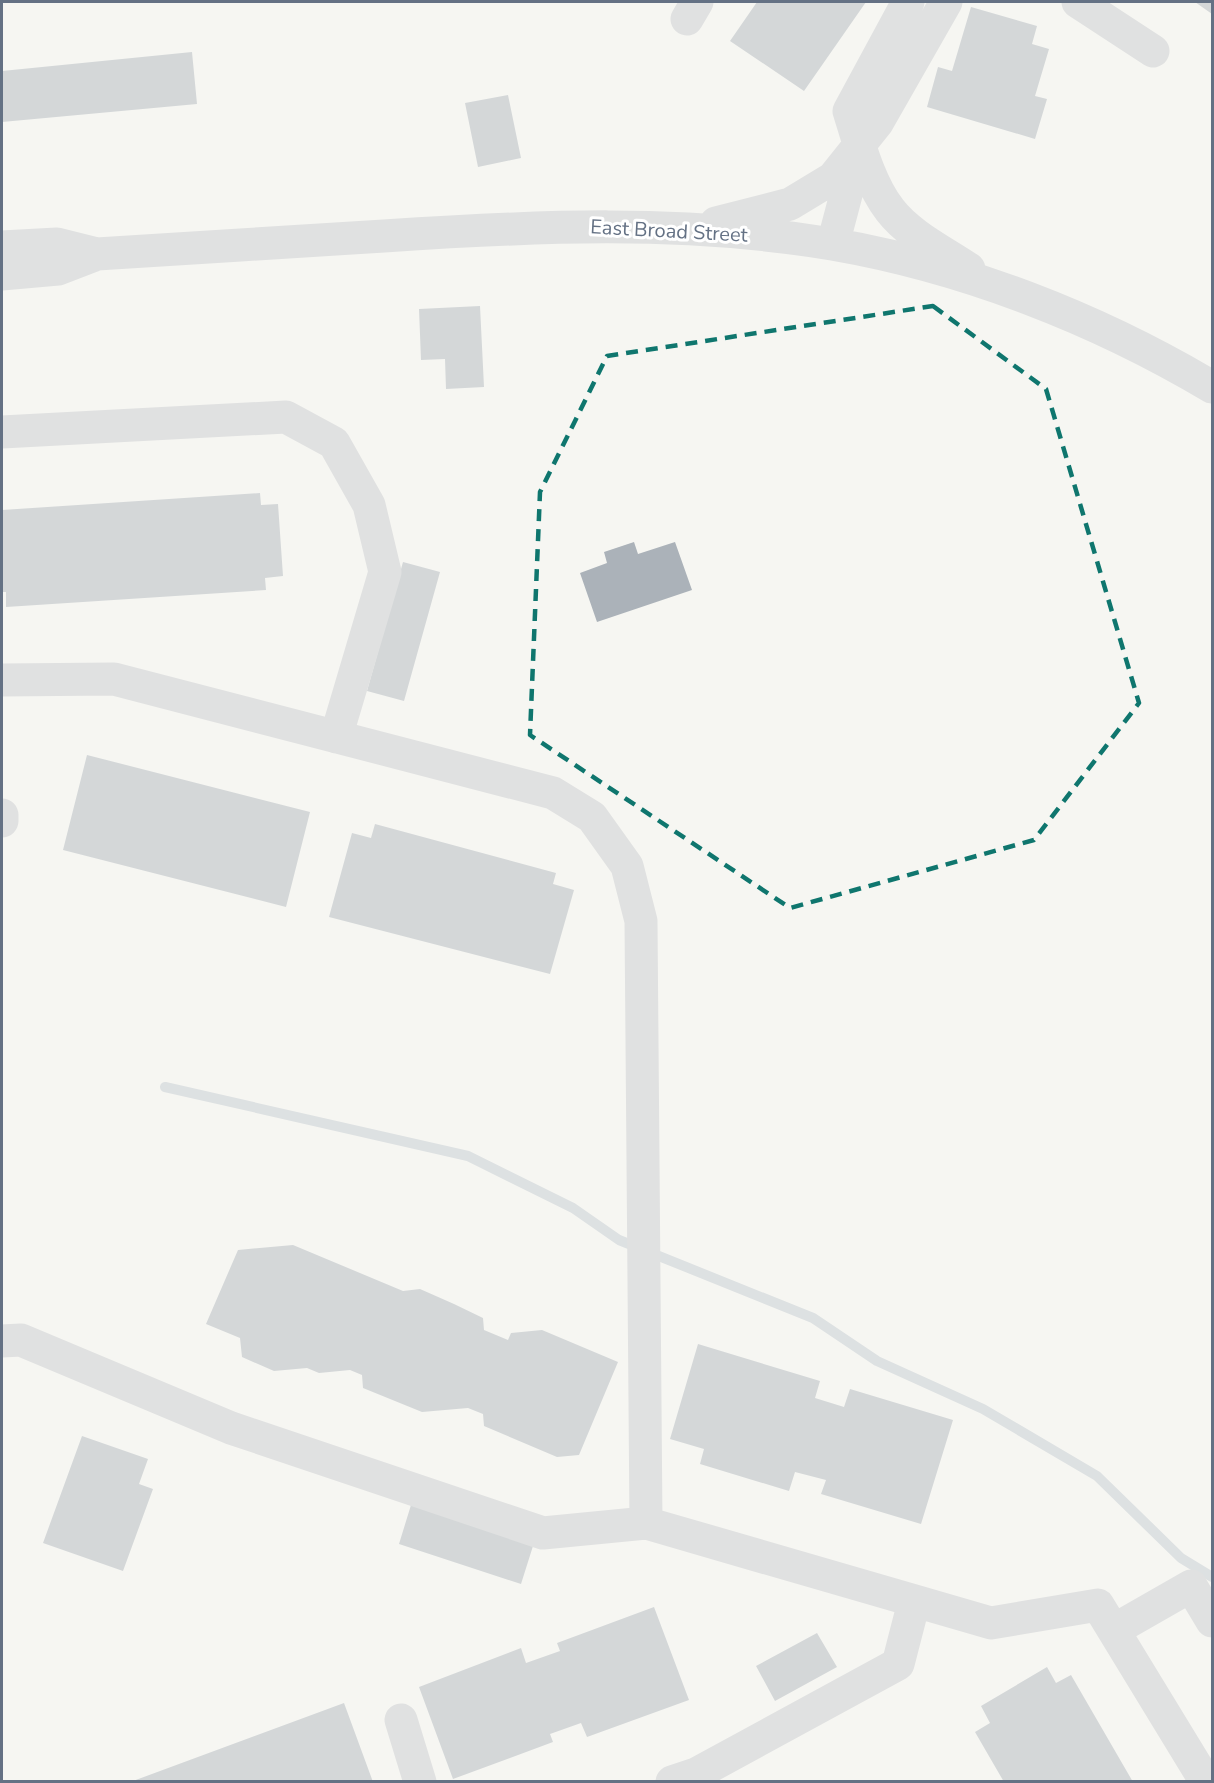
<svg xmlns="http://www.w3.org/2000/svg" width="1214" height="1783" viewBox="0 0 1214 1783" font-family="'Nunito Sans',sans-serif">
  <rect width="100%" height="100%" fill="#f6f6f2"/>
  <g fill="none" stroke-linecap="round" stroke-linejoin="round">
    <path stroke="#bfc7ce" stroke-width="10" d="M 165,1087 L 468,1156 L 573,1208 L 619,1240 L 813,1318 L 877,1361 L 983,1409 L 1097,1476 L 1181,1558 L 1212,1577"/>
  </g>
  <path fill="#abb2b9" d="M 757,2 L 866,2 L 804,91 L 730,41 Z
    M 1195,2 L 1212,2 L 1212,14 Z
    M 971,7 L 1037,26 L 1032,44 L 1049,49 L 1035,96 L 1047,99 L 1035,139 L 927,107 L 938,67 L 952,71 Z
    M 192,52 L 197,104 L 2,122 L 2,71 Z
    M 508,95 L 521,158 L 478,167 L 465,103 Z
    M 480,306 L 484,387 L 446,389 L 445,359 L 421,360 L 419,309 Z
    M 260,493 L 261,505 L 278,504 L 283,576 L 265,578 L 266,590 L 6,607 L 6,592 L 2,592 L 2,510 Z
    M 634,542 L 638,554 L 675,542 L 692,590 L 597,622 L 580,573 L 607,563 L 604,552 Z
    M 403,562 L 440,572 L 404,701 L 367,691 Z
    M 87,755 L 310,812 L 286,907 L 63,850 Z
    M 375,824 L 556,873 L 553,884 L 574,890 L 550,974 L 329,917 L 352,833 L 371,838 Z
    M 293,1245 L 403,1291 L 420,1289 L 454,1304 L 483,1318 L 484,1330 L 508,1340 L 511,1333 L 542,1330 L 618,1362 L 579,1455 L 557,1457 L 484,1426 L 483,1414 L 468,1408 L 422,1412 L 363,1388 L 362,1375 L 350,1370 L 319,1373 L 307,1368 L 274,1371 L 242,1357 L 240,1338 L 206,1324 L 238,1250 Z
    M 698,1344 L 820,1381 L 815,1398 L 844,1407 L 850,1389 L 953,1420 L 921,1524 L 821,1494 L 826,1480 L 795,1472 L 789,1491 L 700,1464 L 704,1449 L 670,1439 Z
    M 82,1436 L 148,1459 L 139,1484 L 153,1489 L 123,1571 L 43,1543 Z
    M 411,1505 L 533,1546 L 521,1584 L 399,1544 Z
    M 654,1607 L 689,1700 L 587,1737 L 581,1723 L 550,1734 L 553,1742 L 453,1779 L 419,1687 L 521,1648 L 526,1663 L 560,1651 L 557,1643 Z
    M 817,1633 L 837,1667 L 775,1701 L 756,1666 Z
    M 1047,1667 L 1056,1683 L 1071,1675 L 1133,1782 L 1004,1782 L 975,1732 L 990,1723 L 981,1706 Z
    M 344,1703 L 373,1782 L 133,1782 L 133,1781 Z"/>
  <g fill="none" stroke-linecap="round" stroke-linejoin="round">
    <path stroke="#c6c8cc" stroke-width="33" d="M 908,2 L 849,111 C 859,143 869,183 890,210 C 909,235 944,252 969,269
      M 1078,2 L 1153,51
      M 687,19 L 697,2
      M 716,223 L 790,204 L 833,178 L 877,123 L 946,2
      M 833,244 L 857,153
      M 2,247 L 57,244 L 97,254 C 193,248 288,242 384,236 C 534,226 683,219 832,244 C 965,267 1096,318 1212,387
      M 2,274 L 58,269 L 97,254
      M 2,432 L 286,417 L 334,443 L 369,505 L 385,572 L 336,737
      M 2,680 L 114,679 L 553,793 L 592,817 L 627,866 L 641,921 L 646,1523
      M 2,815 L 2,821
      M 2,1341 L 21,1340 L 231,1428 L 543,1533 L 646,1523 L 991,1623 L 1098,1605 L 1206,1782
      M 1114,1630 L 1191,1586 L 1212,1621
      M 401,1720 L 420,1782
      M 672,1782 L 696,1774 L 898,1664 L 914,1602"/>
  </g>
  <path d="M0 0H1214V1783H0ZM 933,306 L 1046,389 L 1139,703 L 1034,840 L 790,908 L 530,735 L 540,492 L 607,356 Z" fill="#f6f6f2" fill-opacity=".55" fill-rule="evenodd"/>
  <path fill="none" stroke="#0f766e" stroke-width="4.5" stroke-dasharray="12 8" stroke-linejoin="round" d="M 933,306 L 1046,389 L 1139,703 L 1034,840 L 790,908 L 530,735 L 540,492 L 607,356 Z"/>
  <g text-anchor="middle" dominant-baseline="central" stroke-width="6" stroke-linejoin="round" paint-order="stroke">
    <g font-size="20" fill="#647184" stroke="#fff">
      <text transform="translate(669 231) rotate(3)">East Broad Street</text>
    </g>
  </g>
  <rect width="1214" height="1783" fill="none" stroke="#647184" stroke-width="6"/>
</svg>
